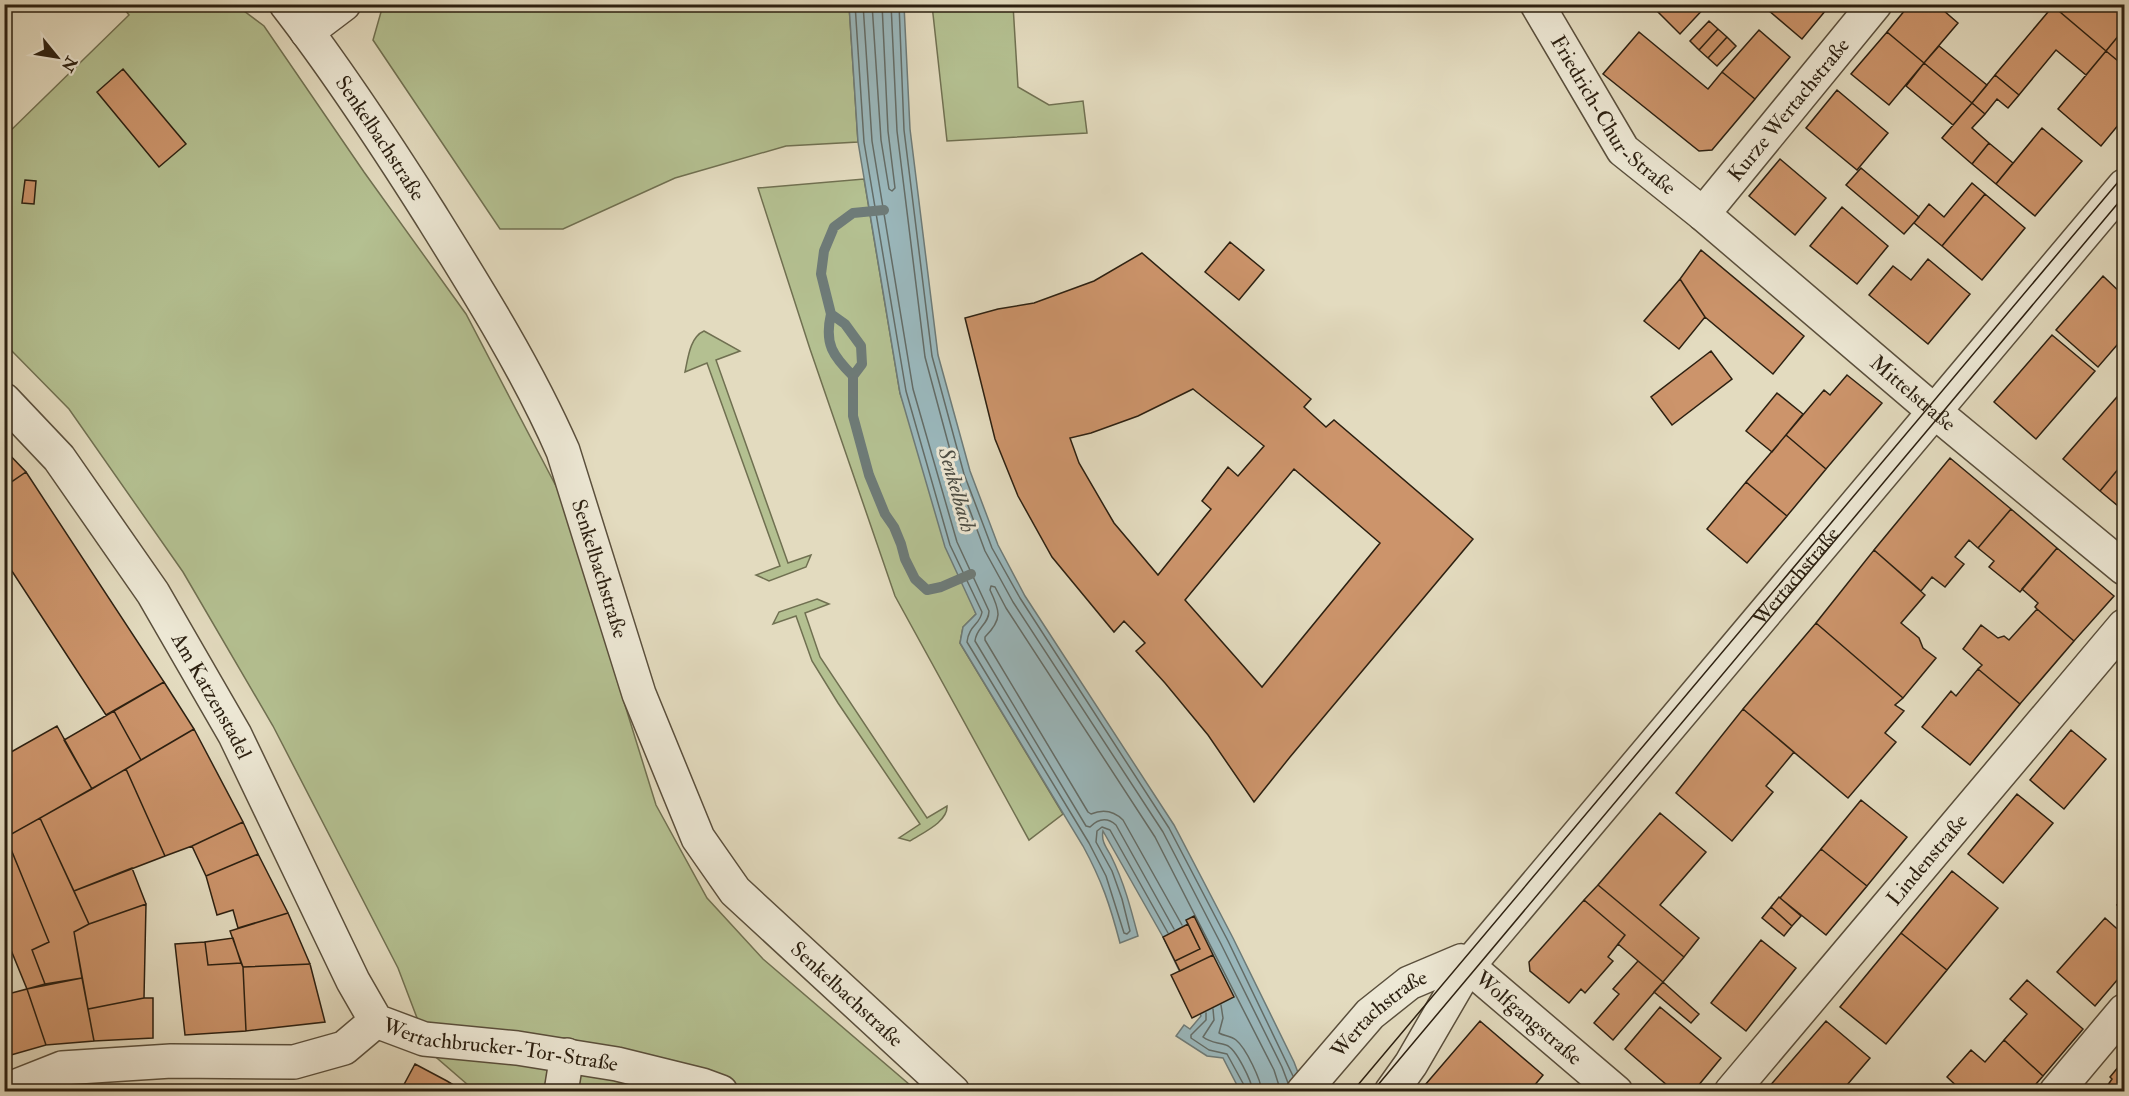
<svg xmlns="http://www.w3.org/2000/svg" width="2129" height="1096" viewBox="0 0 2129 1096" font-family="'IM FELL Double Pica',serif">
  <rect width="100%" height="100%" fill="#e3dbbf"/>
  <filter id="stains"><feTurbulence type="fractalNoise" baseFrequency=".00333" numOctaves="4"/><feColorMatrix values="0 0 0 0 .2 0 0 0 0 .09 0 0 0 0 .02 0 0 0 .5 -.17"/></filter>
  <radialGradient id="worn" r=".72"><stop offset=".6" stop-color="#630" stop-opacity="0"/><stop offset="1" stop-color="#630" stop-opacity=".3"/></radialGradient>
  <path fill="#b4c091" stroke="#707051" stroke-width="1.5" d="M 121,5 L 236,5 L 264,26 L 364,172 L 466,314 L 557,488 L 580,551 L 606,644 L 656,805 L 707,898 L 763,959 L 917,1091 L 475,1091 L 430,1052 L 398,968 L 273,726 L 183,572 L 69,409 L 5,344 L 5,136 L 129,15 Z
    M 383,5 L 849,5 L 858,142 L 786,146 L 675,178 L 563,229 L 500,229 L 373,40 Z
    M 932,5 L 1013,5 L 1018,87 L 1049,105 L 1083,101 L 1087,133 L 947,141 Z
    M 864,179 L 900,393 L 976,614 L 963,627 L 960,643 L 1063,814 L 1029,840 L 895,596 L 810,349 L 758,188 Z
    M 704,331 L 740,351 L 716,360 L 788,563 L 811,555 L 806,567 L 769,581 L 756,575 L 780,566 L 707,363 L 685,372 C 688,358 690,337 704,331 Z
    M 817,599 L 829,604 L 805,613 L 820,657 L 927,818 L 947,806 C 948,822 922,833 910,841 L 899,838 L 920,824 L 838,703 L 812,661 L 796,616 L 773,624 L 779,612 Z"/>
  <path fill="#9ab8bd" stroke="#6e7b78" stroke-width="1.5" d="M 849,5 L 904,5 L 910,129 L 938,355 L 970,471 L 998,545 L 1025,596 L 1174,825 L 1233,938 L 1294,1062 L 1305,1091 L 1240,1091 L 1223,1058 L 1207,1056 L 1176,1036 L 1184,1025 L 1190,1029 L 1201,1016 L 1163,937 L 1103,831 C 1101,841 1106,847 1111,856 C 1124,882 1131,909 1138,936 L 1120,943 C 1110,905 1102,881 1083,846 L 960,643 L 963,627 L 976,614 L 945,547 L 900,393 L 858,142 Z"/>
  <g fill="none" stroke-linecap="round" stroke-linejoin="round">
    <path stroke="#636c67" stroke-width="1.5" d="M 855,4 L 864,142 L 906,391 L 950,545 L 982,612 C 980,625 969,625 967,642 L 1089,843 L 1106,876 L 1124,933 L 1127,934 L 1130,931 L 1122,899 L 1112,871 L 1096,842 L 1097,831 L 1102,827 L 1110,830 L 1168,933
      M 863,4 L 872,141 L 913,389 L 957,542 L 989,611 C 989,624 976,628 975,641 L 1086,826 L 1090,827 C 1098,819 1107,817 1116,825 L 1174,929
      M 872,4 L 881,140 L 889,189 L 892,191 L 895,188 L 888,131 L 882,4
      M 891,4 L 897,131 L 925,357 L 957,476 L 985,551 L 1013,602 L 1163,832 L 1221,944 L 1282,1067 L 1288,1083
      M 899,4 L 904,130 L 932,356 L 964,474 L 992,548 L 1020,598 L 1169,828 L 1228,941 L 1293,1076
      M 1182,925 L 1123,820 C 1113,810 1103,809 1091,814 L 1088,812 L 985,640 L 985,637 C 1003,619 1000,611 990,590 L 991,586 L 995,587 L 1006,608 L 1155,837 L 1274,1070 L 1281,1092
      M 1221,1005 L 1223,1018 L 1219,1033 C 1224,1036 1231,1036 1236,1040 C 1246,1048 1261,1080 1262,1092
      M 1213,1009 L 1214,1020 L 1203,1037 C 1211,1043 1217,1042 1226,1045 C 1236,1048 1252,1082 1253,1092
      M 1206,1013 L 1206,1020 L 1191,1035 L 1191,1038 L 1209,1050 L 1227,1054 L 1245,1087 L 1245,1092"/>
    <path stroke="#6e7b78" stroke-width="10" d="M 884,210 L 853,213 L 834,227 L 824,251 L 821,274 L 831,314 L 845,324 L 861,346 L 862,364 L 853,376 L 853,416 L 869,475 L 885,514 L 894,527 L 901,544 L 905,559 L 915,579 L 927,590 L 941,587 L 971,574
      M 831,314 C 824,344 833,356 853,376"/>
  </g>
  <path fill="#cc946b" stroke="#2c2011" stroke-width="1.5" fill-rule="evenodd" d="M 1650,4 L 1708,4 L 1680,34 Z
    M 1761,4 L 1831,4 L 1802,39 Z
    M 1910,4 L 1936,4 L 1958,23 L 1924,63 L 1887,32 Z
    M 2054,4 L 2123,4 L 2124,6 L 2124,29 L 2106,51 L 2053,6 Z
    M 2053,6 L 2106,51 L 2086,75 L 2056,50 L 2019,95 L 1995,75 Z
    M 1709,21 L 1718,29 L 1699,50 L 1690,41 Z
    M 1718,29 L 1727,37 L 1708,58 L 1699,50 Z
    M 2124,29 L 2124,66 L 2106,51 Z
    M 1759,30 L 1790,57 L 1755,99 L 1722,72 Z
    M 1639,32 L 1708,89 L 1722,72 L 1755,99 L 1712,150 L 1699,151 L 1603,74 Z
    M 1887,32 L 1924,63 L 1889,105 L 1851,74 Z
    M 1727,37 L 1736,46 L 1717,66 L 1708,58 Z
    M 1939,46 L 1987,85 L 1972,103 L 1924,63 Z
    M 2106,51 L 2124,66 L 2124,118 L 2101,146 L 2058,109 Z
    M 1924,63 L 1972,103 L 1953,125 L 1906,86 Z
    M 123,69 L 186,144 L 159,167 L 97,92 Z
    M 1995,75 L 2019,95 L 2008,108 L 1997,99 L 1985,114 L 1972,103 Z
    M 1837,90 L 1888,133 L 1857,170 L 1806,128 Z
    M 1972,103 L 1985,114 L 1972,128 L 1989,143 L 1972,164 L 1942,138 Z
    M 2042,128 L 2082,161 L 2035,216 L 1996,184 Z
    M 1989,143 L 2013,163 L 1996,184 L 1972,164 Z
    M 1780,159 L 1826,198 L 1795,235 L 1749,196 Z
    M 1861,168 L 1919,217 L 1904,234 L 1846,185 Z
    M 25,180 L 36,181 L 34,204 L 22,203 Z
    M 1972,183 L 1985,194 L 1942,246 L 1914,223 L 1929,204 L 1944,217 Z
    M 1985,194 L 2025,228 L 1982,280 L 1942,246 Z
    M 1842,207 L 1888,246 L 1857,284 L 1810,246 Z
    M 1230,242 L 1264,270 L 1239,300 L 1205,272 Z
    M 1701,250 L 1804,336 L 1773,374 L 1705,317 L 1680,279 Z
    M 1142,253 L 1311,399 L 1304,407 L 1326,427 L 1334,420 L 1473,539 L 1290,757 L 1254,802 L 1208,735 L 1165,683 L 1136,651 L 1145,643 L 1124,621 L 1114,632 L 1052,557 L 1018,496 L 995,439 L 965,318 L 998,309 L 1034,303 L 1094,281 ZM 1193,389 L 1264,446 L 1238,476 L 1228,467 L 1202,501 L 1211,509 L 1158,575 L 1114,523 L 1079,463 L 1070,438 L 1091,433 L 1138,416 ZM 1294,469 L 1380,543 L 1262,687 L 1185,600 Z
    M 1928,259 L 1970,294 L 1928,344 L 1869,295 L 1893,266 L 1911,280 Z
    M 2103,276 L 2124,296 L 2124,337 L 2098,367 L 2056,330 Z
    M 1680,279 L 1705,317 L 1679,349 L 1644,321 Z
    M 2052,335 L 2095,371 L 2036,439 L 1994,402 Z
    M 1711,351 L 1732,379 L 1672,425 L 1651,397 Z
    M 1847,375 L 1882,403 L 1826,469 L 1786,435 L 1824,390 L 1830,395 Z
    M 2123,390 L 2124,462 L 2100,491 L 2063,459 Z
    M 1777,393 L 1803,414 L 1772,452 L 1746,431 Z
    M 1786,435 L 1826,469 L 1787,516 L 1746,482 Z
    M 4,449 L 26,472 L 4,487 Z
    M 1950,458 L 2011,509 L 1978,548 L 1969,540 L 1955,557 L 1964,564 L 1945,587 L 1932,577 L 1921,591 L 1874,550 Z
    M 2124,462 L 2124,511 L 2100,491 Z
    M 26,472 L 164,682 L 106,715 L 4,559 L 4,487 Z
    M 1746,482 L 1787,516 L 1747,563 L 1707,529 Z
    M 2011,509 L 2057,548 L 2020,592 L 1989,567 L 1994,561 L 1978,548 Z
    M 2057,548 L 2114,596 L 2074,641 L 2037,609 L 2035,607 L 2038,603 L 2022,589 Z
    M 1874,550 L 1925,595 L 1901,623 L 1919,638 L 1923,648 L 1936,658 L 1903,698 L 1816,623 Z
    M 2037,609 L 2074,641 L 2020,704 L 1978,669 L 1982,665 L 1963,649 L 1981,625 L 1998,638 L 2004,636 L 2009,640 Z
    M 1816,623 L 1903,698 L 1895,705 L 1904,711 L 1885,733 L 1896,742 L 1848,798 L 1743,709 Z
    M 1978,669 L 2020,704 L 1970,765 L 1922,727 L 1951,691 L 1956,696 Z
    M 164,682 L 194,729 L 141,760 L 114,711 Z
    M 1743,709 L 1794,752 L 1766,786 L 1773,792 L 1732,841 L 1676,793 Z
    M 114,711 L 141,760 L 92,789 L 64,740 Z
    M 57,726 L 92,789 L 6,837 L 49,942 L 32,950 L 45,984 L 27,989 L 4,933 L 4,756 Z
    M 194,729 L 243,822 L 192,846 L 165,856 L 126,769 Z
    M 2071,730 L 2106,759 L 2064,809 L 2030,780 Z
    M 126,769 L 165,856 L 74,891 L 40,818 Z
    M 2017,794 L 2053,823 L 2003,883 L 1968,854 Z
    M 1861,800 L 1907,837 L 1867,886 L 1821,849 Z
    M 1660,813 L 1706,852 L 1660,905 L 1699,938 L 1684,957 L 1598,885 Z
    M 40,818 L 89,924 L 74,932 L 82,978 L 45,984 L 32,950 L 49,942 L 6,837 Z
    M 243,822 L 258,854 L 206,876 L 192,846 Z
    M 1821,849 L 1867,886 L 1826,935 L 1780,898 Z
    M 258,854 L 288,913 L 238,928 L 233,910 L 217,915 L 206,876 Z
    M 132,868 L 146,904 L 89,924 L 74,891 Z
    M 1952,871 L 1998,908 L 1947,970 L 1901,933 Z
    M 1598,885 L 1684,957 L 1663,982 L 1618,944 L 1625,935 L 1584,900 Z
    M 2124,896 L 2124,912 L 2117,905 Z
    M 1779,897 L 1801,916 L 1792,926 L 1771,907 Z
    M 1584,900 L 1625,935 L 1608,957 L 1613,961 L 1585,993 L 1581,989 L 1569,1003 L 1530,971 L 1529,962 Z
    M 146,904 L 144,998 L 88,1009 L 74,932 L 89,924 Z
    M 1771,907 L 1792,926 L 1784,936 L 1762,918 Z
    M 288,913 L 310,964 L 243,967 L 230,931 Z
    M 1194,916 L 1213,955 L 1180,971 L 1175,961 L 1200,949 L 1186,920 Z
    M 2105,918 L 2124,935 L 2124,972 L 2095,1006 L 2057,972 Z
    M 1188,924 L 1200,949 L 1175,961 L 1163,937 Z
    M 1901,933 L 1947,970 L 1886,1044 L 1840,1007 Z
    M 233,938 L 241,963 L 208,965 L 205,942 Z
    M 1761,940 L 1796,968 L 1746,1031 L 1711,1003 Z
    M 205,942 L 208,965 L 241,963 L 243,967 L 246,1031 L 185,1035 L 175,944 Z
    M 1213,955 L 1234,997 L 1192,1018 L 1171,975 Z
    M 1638,961 L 1663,982 L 1613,1040 L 1594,1023 L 1619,994 L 1613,989 Z
    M 310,964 L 325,1022 L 246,1031 L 243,967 Z
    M 82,978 L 94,1041 L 46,1045 L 27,989 Z
    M 2027,980 L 2083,1029 L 2043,1076 L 2004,1040 L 2027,1014 L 2010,999 Z
    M 1663,982 L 1699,1014 L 1691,1023 L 1654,992 Z
    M 27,989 L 46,1045 L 4,1057 L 4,995 Z
    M 144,998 L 153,998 L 153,1038 L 94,1041 L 88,1009 Z
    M 1660,1007 L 1721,1058 L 1693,1092 L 1675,1092 L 1625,1049 Z
    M 1480,1021 L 1543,1075 L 1529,1092 L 1426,1092 L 1425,1085 Z
    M 1826,1021 L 1870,1058 L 1841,1092 L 1772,1092 L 1768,1088 Z
    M 2004,1040 L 2043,1076 L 2029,1092 L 1963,1092 L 1947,1077 L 1971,1050 L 1985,1062 Z
    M 2124,1060 L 2124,1092 L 2103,1092 L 2112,1079 L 2110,1077 Z
    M 415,1064 L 447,1081 L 465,1092 L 400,1092 Z"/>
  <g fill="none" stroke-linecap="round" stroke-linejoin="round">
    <defs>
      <g id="minor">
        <path id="s1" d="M 286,4 C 338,71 385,143 430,214 C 478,291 527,369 563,451 L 639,694 L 698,838 L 735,891 L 953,1092"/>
        <path id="s2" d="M 1537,4 L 1623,150 L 1703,214 L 1935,412 L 2124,568"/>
        <path d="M 307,32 L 344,4"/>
        <path id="s3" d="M 1703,214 L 1875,4"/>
        <path id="s4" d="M 1468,966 L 1616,1092"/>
        <path d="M 4,1091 L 62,1068 L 171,1061 L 294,1062 L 344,1048 L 376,1021"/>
        <path d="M 561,1092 L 567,1055"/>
        <path id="s5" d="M 1731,1092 L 2124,626"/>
        <path d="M 2056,1092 L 2124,1011"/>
      </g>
      <g id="tertiary">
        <path id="s6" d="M 4,400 L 59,458 L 153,593 L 235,735 L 353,981 L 376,1021 L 424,1039 L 517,1048 L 617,1064 L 702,1085 L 721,1092"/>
        <path id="s7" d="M 1303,1092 L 1370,1014 L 1409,983 L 1461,961 L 1468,966"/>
        <path id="s8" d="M 1391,1092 L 1411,1064 L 1468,966 L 2124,186"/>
      </g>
    </defs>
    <use href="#minor" stroke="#5a4f3c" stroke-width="36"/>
    <use href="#tertiary" stroke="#5a4f3c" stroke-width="36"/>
    <use href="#minor" stroke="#ede8d5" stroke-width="33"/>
    <use href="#tertiary" stroke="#ede8d5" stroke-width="33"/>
    <path stroke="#2c2011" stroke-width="1.5" d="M 1352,1092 L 2124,175
      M 1372,1092 L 2124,196"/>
  </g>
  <g text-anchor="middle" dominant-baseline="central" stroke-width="6" stroke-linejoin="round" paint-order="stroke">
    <g font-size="21" fill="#2c2011" stroke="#ede8d5">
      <text stroke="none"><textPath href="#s3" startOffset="135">Kurze Wertachstraße</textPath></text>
      <text stroke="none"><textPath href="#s2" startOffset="136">Friedrich-Chur-Straße</textPath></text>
      <text stroke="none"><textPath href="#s1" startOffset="164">Senkelbachstraße</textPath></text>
      <text stroke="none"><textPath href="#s2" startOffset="548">Mittelstraße</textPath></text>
      <text stroke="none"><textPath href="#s1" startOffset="650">Senkelbachstraße</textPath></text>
      <text stroke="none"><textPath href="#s8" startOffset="657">Wertachstraße</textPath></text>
      <text stroke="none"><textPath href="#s6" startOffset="363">Am Katzenstadel</textPath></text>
      <text stroke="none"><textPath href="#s5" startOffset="304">Lindenstraße</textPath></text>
      <text stroke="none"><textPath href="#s1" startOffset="1154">Senkelbachstraße</textPath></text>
      <text stroke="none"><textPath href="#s4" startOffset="80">Wolfgangstraße</textPath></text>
      <text stroke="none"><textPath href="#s7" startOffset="110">Wertachstraße</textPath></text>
      <text stroke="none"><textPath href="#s6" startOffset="855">Wertachbrucker-Tor-Straße</textPath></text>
    </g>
    <g font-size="22" font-style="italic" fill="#4d4e45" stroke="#ede8d5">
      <text transform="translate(957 490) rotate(74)">Senkelbach</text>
    </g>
  </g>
  <rect width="2129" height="1096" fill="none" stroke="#e3dbbf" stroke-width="24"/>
  <rect x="6" y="6" width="2117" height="1084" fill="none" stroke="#2c2011" stroke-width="3"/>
  <rect x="12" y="12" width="2105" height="1072" fill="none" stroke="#2c2011" stroke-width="1.5"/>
  <g transform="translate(57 57) rotate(120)" stroke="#ede8d5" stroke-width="4.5" paint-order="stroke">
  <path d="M0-4.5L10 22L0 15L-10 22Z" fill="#2c2011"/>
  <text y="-9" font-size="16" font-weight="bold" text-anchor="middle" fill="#2c2011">N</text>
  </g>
  <rect width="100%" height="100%" filter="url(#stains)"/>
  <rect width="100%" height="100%" fill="url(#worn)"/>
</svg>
